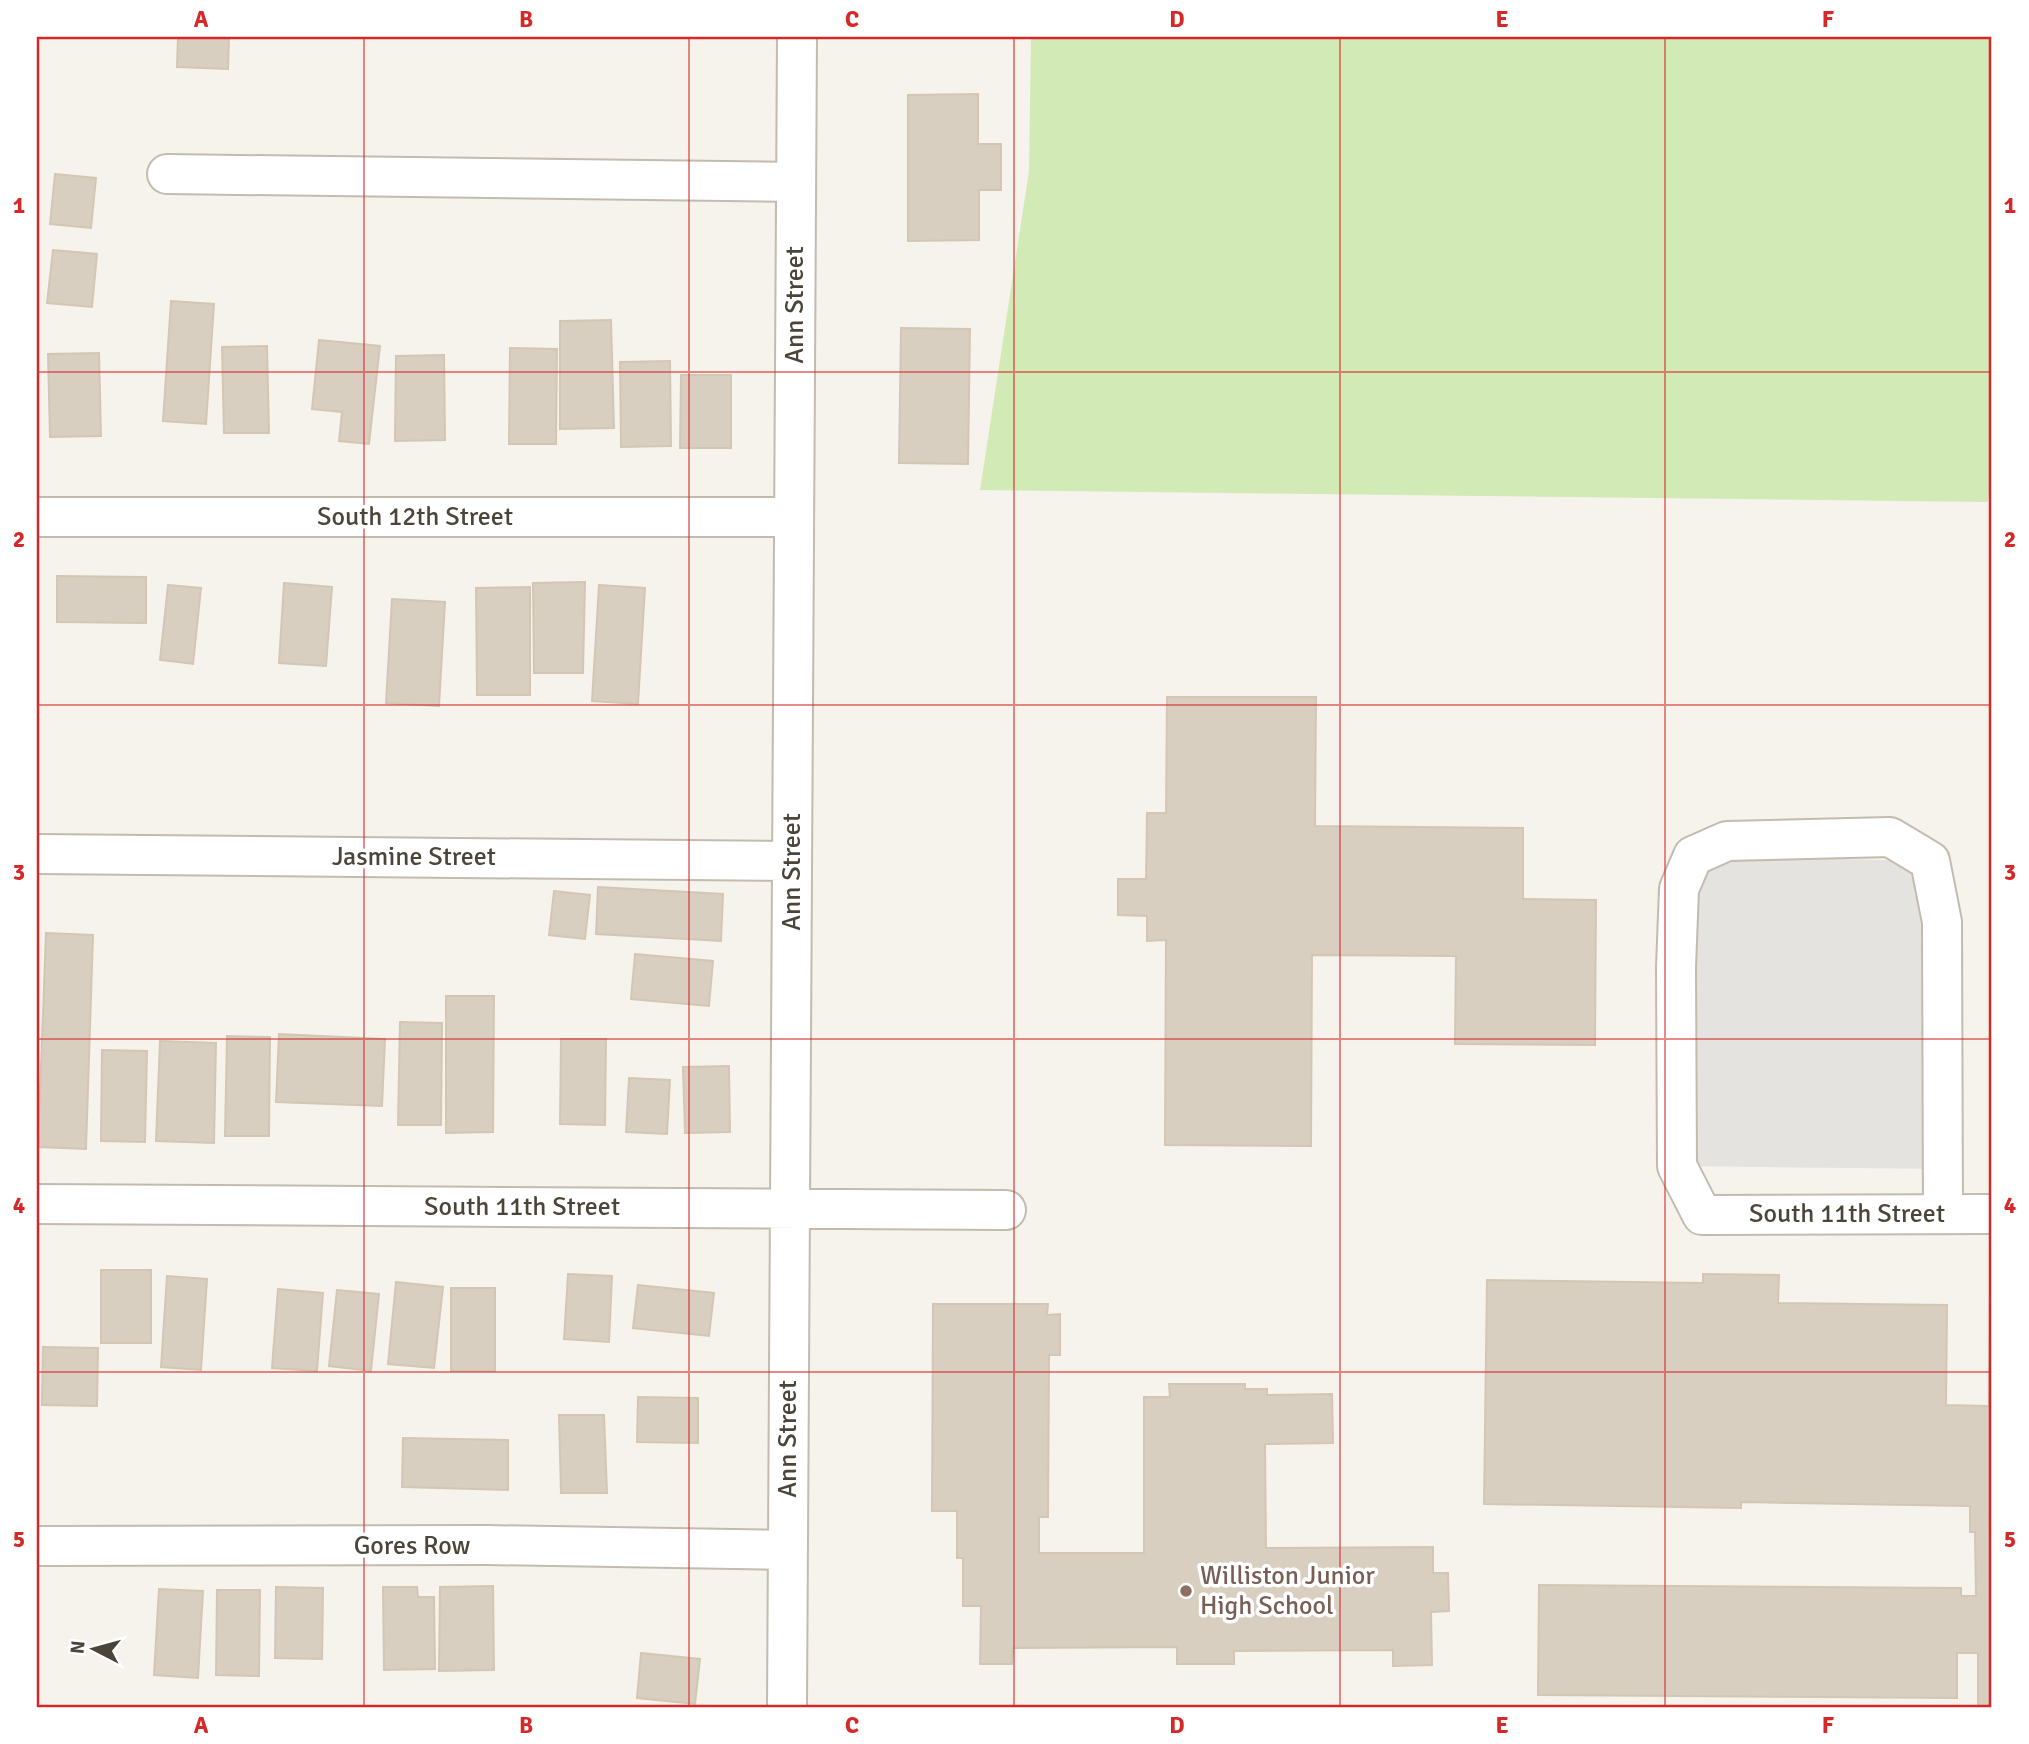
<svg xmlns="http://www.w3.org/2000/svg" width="2029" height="1744" viewBox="0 0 2029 1744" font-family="Signika,sans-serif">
  <rect width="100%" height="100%" fill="#f6f3ec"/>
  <path fill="#d2eab5" d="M 1031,37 L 1992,37 L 1992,454 L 1988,502 L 980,490 L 1029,171 Z"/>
  <path fill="#e5e3e0" d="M 1693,856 L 1930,861 L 1944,1169 L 1677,1166 Z"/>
  <path fill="#d8cfc1" stroke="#d3c7b4" stroke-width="2" d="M 178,37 L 229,37 L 228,69 L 177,67 Z
    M 978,94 L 978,144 L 1001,144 L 1001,190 L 979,190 L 979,240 L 908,241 L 908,95 Z
    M 55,174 L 96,178 L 91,228 L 50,224 Z
    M 53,250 L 97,254 L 92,307 L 47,303 Z
    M 171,301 L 214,304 L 206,424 L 163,421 Z
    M 611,320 L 614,428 L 560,429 L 560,321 Z
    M 901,328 L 970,329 L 968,464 L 899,463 Z
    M 319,340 L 380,346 L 369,444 L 339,441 L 342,412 L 312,409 Z
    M 267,346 L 269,433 L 224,433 L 222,347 Z
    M 510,348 L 557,349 L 556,444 L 509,444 Z
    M 99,353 L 101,436 L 50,437 L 48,354 Z
    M 444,355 L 445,440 L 395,441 L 396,356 Z
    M 670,361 L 671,446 L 621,447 L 620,362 Z
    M 681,375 L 731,375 L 731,448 L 680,448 Z
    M 57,576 L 146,577 L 146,623 L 57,622 Z
    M 585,582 L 583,673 L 534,673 L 533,583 Z
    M 284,583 L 332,587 L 326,666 L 279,663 Z
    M 168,585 L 201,588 L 193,664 L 160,660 Z
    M 599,585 L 645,588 L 638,704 L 592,701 Z
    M 530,587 L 530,695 L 477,695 L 476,588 Z
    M 392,599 L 445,602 L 439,706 L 386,703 Z
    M 1167,697 L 1316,697 L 1315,826 L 1523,828 L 1523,899 L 1596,900 L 1595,1045 L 1455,1044 L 1456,956 L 1312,955 L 1311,1146 L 1165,1145 L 1166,940 L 1147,941 L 1147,916 L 1118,915 L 1118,879 L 1146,879 L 1147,813 L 1166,813 Z
    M 598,887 L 723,894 L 721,941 L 596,934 Z
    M 554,891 L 590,895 L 585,939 L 549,935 Z
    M 46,933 L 93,935 L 86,1149 L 38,1147 Z
    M 635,954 L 713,961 L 709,1006 L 631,999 Z
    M 446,996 L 494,996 L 493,1132 L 446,1133 Z
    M 400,1022 L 442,1023 L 441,1125 L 398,1125 Z
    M 279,1034 L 385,1039 L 382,1106 L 276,1102 Z
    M 227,1036 L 270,1037 L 269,1136 L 225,1136 Z
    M 561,1039 L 606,1039 L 605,1125 L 560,1124 Z
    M 160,1041 L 216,1043 L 214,1143 L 156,1141 Z
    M 102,1050 L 147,1051 L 145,1142 L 101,1141 Z
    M 729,1066 L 730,1132 L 685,1133 L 683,1067 Z
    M 629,1078 L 670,1080 L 667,1134 L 626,1132 Z
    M 101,1270 L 151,1270 L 151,1343 L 101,1343 Z
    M 568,1274 L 612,1276 L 609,1342 L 564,1339 Z
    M 1703,1274 L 1779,1275 L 1778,1303 L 1947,1305 L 1946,1405 L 1989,1406 L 1990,1293 L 1992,1293 L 1992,1507 L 1990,1507 L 1989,1529 L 1992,1529 L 1992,1707 L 1978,1707 L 1978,1653 L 1957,1653 L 1957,1698 L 1538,1695 L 1539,1585 L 1961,1588 L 1961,1596 L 1976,1596 L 1975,1532 L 1970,1532 L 1970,1506 L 1741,1502 L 1741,1508 L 1484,1504 L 1487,1280 L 1703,1283 Z
    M 167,1276 L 207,1279 L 201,1370 L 161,1367 Z
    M 396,1282 L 443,1287 L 434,1368 L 388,1364 Z
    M 638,1285 L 714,1293 L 709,1336 L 633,1328 Z
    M 451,1288 L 495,1288 L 495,1371 L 451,1371 Z
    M 278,1289 L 323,1293 L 317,1371 L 272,1368 Z
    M 337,1290 L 379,1294 L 371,1371 L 329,1366 Z
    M 933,1304 L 1048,1304 L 1047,1315 L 1060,1314 L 1060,1355 L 1049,1355 L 1048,1517 L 1039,1517 L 1039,1553 L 1144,1553 L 1144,1397 L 1170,1397 L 1169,1384 L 1245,1384 L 1245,1389 L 1267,1389 L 1267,1395 L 1332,1394 L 1333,1443 L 1265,1444 L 1266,1548 L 1433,1547 L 1433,1573 L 1448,1573 L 1449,1611 L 1431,1612 L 1432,1665 L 1393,1666 L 1393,1650 L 1234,1651 L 1234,1664 L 1177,1664 L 1177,1647 L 1013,1648 L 1012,1664 L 980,1664 L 981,1606 L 963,1606 L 963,1558 L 957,1558 L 957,1511 L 932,1511 Z
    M 43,1347 L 98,1348 L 97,1406 L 42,1405 Z
    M 638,1397 L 698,1398 L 698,1443 L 637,1442 Z
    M 559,1415 L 604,1415 L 607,1493 L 561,1493 Z
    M 403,1438 L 508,1440 L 508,1490 L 402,1487 Z
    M 493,1586 L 494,1670 L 439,1671 L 440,1587 Z
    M 276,1587 L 323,1588 L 322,1659 L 275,1658 Z
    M 383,1587 L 417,1587 L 418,1597 L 434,1597 L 435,1669 L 384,1670 Z
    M 159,1589 L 203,1591 L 198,1678 L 154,1675 Z
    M 217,1590 L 260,1590 L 259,1676 L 216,1675 Z
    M 641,1653 L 700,1659 L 695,1704 L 637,1698 Z"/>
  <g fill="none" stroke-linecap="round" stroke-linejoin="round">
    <defs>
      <path id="minor" d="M 167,174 L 796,182
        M 37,517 L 794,517
        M 37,854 L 792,861
        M 37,1204 L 1006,1210
        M 1943,1214 L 1942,922 L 1930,861 L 1890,837 L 1727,841 L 1693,856 L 1679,889 L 1676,967 L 1677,1166 L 1702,1215 L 1992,1214
        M 37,1546 L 487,1545 L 788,1550
        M 787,1707 L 797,37"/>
    </defs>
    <use href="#minor" stroke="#c2bbae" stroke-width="42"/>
    <use href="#minor" stroke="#fff" stroke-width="38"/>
  </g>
  <path fill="none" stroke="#d62828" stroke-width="2" stroke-opacity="0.55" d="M 364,37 L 364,1707M 689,37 L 689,1707M 1014,37 L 1014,1707M 1340,37 L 1340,1707M 1665,37 L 1665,1707M 37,372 L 1992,372M 37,705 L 1992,705M 37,1039 L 1992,1039M 37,1372 L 1992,1372"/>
  <circle fill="#8d6e63" stroke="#fff" stroke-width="2.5" cx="1186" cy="1591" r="7"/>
  <g text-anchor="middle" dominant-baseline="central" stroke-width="7" stroke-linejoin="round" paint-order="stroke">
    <g font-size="26" fill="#4b4439" stroke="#fff">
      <text transform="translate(795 305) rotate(-90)">Ann Street</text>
      <text x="415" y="517">South 12th Street</text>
      <text x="414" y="857">Jasmine Street</text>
      <text transform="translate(792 872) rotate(-90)">Ann Street</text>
      <text x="522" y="1207">South 11th Street</text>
      <text x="1847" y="1214">South 11th Street</text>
      <text transform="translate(788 1439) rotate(-90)">Ann Street</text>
      <text x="412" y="1546">Gores Row</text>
    </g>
    <g font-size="26" fill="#785e54" stroke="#fff" text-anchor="start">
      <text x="1200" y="1576">Williston Junior<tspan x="1200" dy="30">High School</tspan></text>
    </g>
  </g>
  <rect width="2029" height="1744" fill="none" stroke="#ffffff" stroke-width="77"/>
  <g transform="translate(94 1649) rotate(276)" stroke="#ffffff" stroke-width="5" paint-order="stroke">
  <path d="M0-5L12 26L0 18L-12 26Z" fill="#4b4439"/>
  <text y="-10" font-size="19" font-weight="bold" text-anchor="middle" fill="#4b4439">N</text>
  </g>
  <rect x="38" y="38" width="1952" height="1668" fill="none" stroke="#d62828" stroke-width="2.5"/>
  <g font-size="23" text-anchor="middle" font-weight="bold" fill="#d62828">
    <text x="201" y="27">A</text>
    <text x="526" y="27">B</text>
    <text x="852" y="27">C</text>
    <text x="1177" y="27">D</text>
    <text x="1502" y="27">E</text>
    <text x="1828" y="27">F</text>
    <text x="19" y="213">1</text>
    <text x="2010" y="213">1</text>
    <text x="19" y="547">2</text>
    <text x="2010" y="547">2</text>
    <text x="19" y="880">3</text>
    <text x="2010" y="880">3</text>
    <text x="19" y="1213">4</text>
    <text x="2010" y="1213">4</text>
    <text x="19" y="1547">5</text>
    <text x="2010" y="1547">5</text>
    <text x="201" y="1733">A</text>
    <text x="526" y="1733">B</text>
    <text x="852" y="1733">C</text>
    <text x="1177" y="1733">D</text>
    <text x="1502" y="1733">E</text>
    <text x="1828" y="1733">F</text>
  </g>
</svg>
